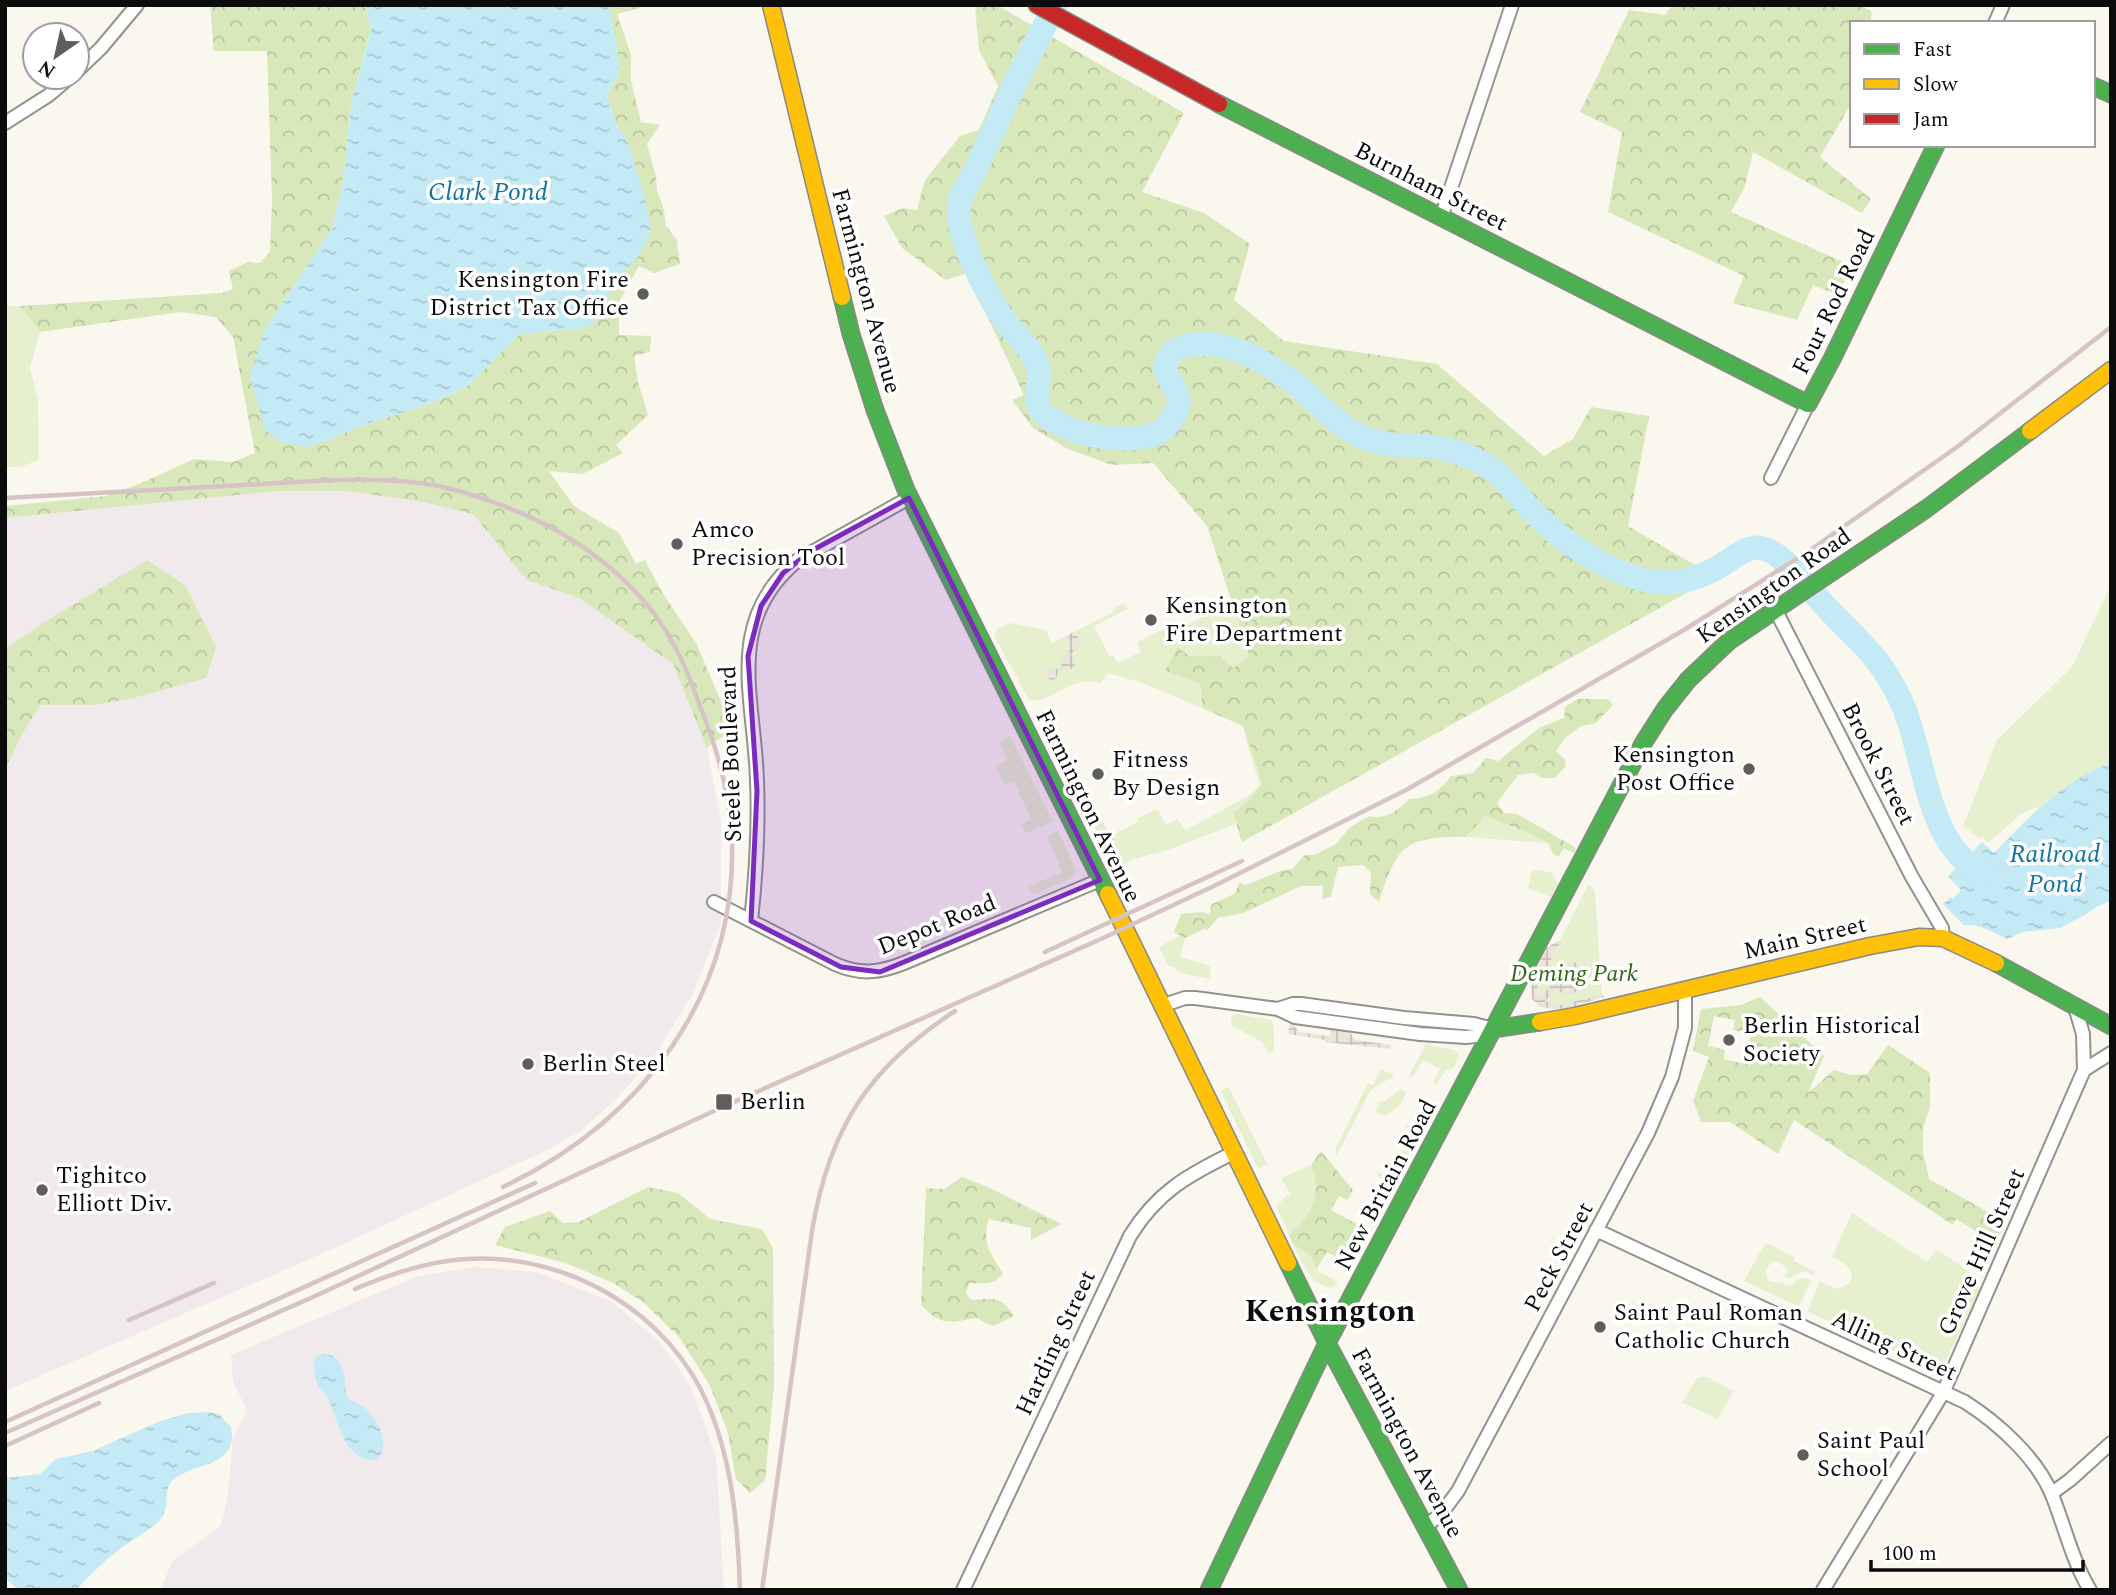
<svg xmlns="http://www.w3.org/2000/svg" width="2116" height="1595" viewBox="0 0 2116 1595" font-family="Spectral,serif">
  <defs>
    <pattern id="forest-crowns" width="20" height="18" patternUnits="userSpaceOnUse" patternTransform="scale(1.75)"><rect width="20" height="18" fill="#d8e8bb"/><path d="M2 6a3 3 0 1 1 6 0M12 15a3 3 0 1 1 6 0" fill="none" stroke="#b8c6a0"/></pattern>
    <pattern id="plaza-grid" width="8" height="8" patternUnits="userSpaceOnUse" patternTransform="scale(1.75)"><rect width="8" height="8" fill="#eae5da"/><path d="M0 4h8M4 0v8" fill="none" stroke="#c8c3ba"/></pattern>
    <pattern id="water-ripples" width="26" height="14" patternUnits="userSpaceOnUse" patternTransform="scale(1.75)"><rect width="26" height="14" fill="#c4eaf5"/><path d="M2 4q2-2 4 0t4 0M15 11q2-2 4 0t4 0" fill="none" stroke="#a7c8d1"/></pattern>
  </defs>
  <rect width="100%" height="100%" fill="#faf7ef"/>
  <path fill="#f0eaed" d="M 279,491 L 345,491 L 419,501 L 474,514 L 527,580 L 579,598 L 673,664 L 707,748 L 721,821 L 721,923 L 692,995 L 657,1052 L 618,1097 L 579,1132 L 547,1150 L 308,1260 L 5,1391 L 5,518 Z
    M 476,1267 L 536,1272 L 612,1302 L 660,1342 L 690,1385 L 716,1456 L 724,1590 L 161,1590 L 172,1561 L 221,1526 L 228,1495 L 233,1437 L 247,1412 L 233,1380 L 231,1355 L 418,1276 Z"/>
  <path fill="#e6f0ce" d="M 5,306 L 20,306 L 40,332 L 30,368 L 38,400 L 39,460 L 20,467 L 5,467 Z
    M 2111,585 L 2111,763 C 2084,775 2061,788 2039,808 L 2037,807 L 2021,814 L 1988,843 L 1983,837 L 1980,839 L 1963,826 L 1997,740 L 2072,667 Z
    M 1124,602 L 1128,609 L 1094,626 L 1109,656 L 1113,655 L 1117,663 L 1141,652 L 1137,642 L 1176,623 L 1179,629 L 1204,616 L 1233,607 L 1249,655 L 1233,668 L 1221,656 L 1189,656 L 1179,647 L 1200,683 L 1201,708 L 1143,683 L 1107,673 L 1101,683 C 1093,682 1086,680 1078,683 C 1061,687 1047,704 1029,700 L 994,636 L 998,628 L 1012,623 L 1046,630 L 1052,643 L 1114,612 L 1113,609 Z
    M 1245,732 L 1262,784 L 1249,800 L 1233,813 L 1236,824 L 1165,851 L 1130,860 L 1119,870 L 1072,788 L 1074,787 L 1083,803 L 1091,808 L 1107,838 L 1114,840 L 1112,835 L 1138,822 L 1137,819 L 1155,809 L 1159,811 L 1166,825 L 1177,819 L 1186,830 L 1248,796 L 1260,785 L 1246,740 Z
    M 1010,736 L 1053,822 L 1025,833 L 1021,825 L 1031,819 L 1014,782 L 1004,785 L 996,766 L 1007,760 L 999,742 Z
    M 1485,816 L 1524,831 L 1548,843 L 1466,837 Z
    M 1058,831 L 1076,870 L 1070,879 L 1037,893 L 1031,893 L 1028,887 L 1062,872 L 1047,836 Z
    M 1539,870 L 1552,873 L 1558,883 L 1551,897 L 1528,888 L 1532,871 Z
    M 1588,885 L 1593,888 L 1595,893 L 1602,995 C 1585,1001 1537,1017 1537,986 Z
    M 1181,935 L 1185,938 L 1180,957 L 1211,966 L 1209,979 L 1180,973 L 1172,966 L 1168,966 L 1159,947 Z
    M 1237,1014 L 1272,1020 L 1274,1028 L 1274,1051 L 1269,1053 L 1262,1042 L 1231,1025 L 1231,1017 Z
    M 1426,1044 L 1454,1050 L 1459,1054 L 1454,1068 L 1446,1070 L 1436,1084 L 1433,1083 L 1440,1069 L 1423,1060 L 1413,1077 L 1409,1076 Z
    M 1381,1069 L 1393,1075 L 1392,1080 L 1390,1078 L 1370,1091 L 1336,1157 L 1336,1148 L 1368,1083 L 1373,1085 Z
    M 1226,1087 L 1229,1088 L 1267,1164 L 1258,1169 L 1221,1091 Z
    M 1401,1089 L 1406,1092 L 1401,1104 L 1385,1116 L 1375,1111 L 1382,1100 L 1384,1102 Z
    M 1408,1125 L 1420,1132 L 1392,1185 L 1380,1178 L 1376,1171 L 1389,1177 L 1413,1131 L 1404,1126 Z
    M 1311,1165 C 1323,1192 1311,1218 1289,1235 L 1276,1206 L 1290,1193 L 1281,1178 Z
    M 1852,1213 L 1927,1262 L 1936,1250 L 1939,1251 C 1950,1259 1979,1274 1980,1289 L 1941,1371 L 1933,1366 L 1928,1367 L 1807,1311 L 1820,1281 L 1837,1289 C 1863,1280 1850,1265 1832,1257 Z
    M 1293,1244 L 1312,1257 L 1316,1270 L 1338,1282 L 1333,1288 C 1308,1285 1304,1264 1293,1244 Z
    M 1766,1244 L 1769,1244 L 1794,1257 L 1794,1261 L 1815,1272 L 1813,1275 C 1802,1269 1799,1273 1789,1279 L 1784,1276 L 1788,1271 L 1783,1265 L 1775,1261 C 1765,1266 1763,1273 1770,1282 L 1782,1282 L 1786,1286 L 1792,1285 C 1798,1278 1802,1276 1811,1280 L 1799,1307 L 1744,1281 L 1763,1247 Z
    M 1701,1377 L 1707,1377 L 1733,1391 L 1718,1419 L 1682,1403 L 1696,1379 Z"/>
  <path fill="url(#forest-crowns)" fill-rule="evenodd" d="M 210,5 L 365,5 L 371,28 L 351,105 L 343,183 L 332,229 L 265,329 L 327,441 L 355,428 L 426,405 L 465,388 L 520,334 L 584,328 L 596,320 L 622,270 L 632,264 L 643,249 L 651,230 L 631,152 L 625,138 L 617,127 L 607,96 L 618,76 L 619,63 L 609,5 L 642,5 L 640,8 L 617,14 L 631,55 L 631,80 L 641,122 L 660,125 L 647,144 L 656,177 L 657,190 L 664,210 L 666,226 L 677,240 L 680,264 L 654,273 L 639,266 L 619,302 L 619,335 L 651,336 L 650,352 L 634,356 L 638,382 L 648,415 L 616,445 L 623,453 L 583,474 L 549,471 L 574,506 L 619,533 L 636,564 L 645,560 L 662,592 L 696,643 L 733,729 L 707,748 L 673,664 L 579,598 L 527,580 L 473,514 L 419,501 L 345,491 L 279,491 L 5,518 L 5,506 L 106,496 L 139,484 L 194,459 L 233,462 L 255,453 L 233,337 L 216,317 L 181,312 L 40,332 L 20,306 L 222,293 L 233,289 L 229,271 L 248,262 L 260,263 L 270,251 L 272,201 L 267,51 L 214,51 Z
    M 975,5 L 997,5 L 1184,113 L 1142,192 L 1204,213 L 1250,244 L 1234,300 L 1284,341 L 1437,364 L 1544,456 L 1573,439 L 1591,407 L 1649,416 L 1628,526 L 1715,577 L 1242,842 L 1233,813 L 1249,800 L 1262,784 L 1243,726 L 1202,708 L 1200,683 L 1165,671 L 1178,647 L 1189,656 L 1221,656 L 1233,668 L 1249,655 L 1207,526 L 1153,463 L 1112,465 L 1066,448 L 1033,428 L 1012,400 L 1024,395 L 967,273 L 946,280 L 902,248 L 884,216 L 903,208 L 917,210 L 925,180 L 960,136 L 979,130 L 998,86 L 979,50 Z
    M 1672,5 L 1861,5 L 1872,12 L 1870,23 L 1852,23 L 1852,102 L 1820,157 L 1871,199 L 1862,213 L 1753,152 L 1745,186 L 1731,212 L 1852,266 L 1838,295 L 1813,285 L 1797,320 L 1733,303 L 1744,276 L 1608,212 L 1622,132 L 1580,112 L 1629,10 L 1666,15 Z
    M 147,560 L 185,585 L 216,647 L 206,678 L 133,698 L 93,705 L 40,705 L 21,736 L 5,770 L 5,649 L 51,618 Z
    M 1577,699 L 1608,699 L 1613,705 L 1596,723 L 1581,726 L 1564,739 L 1556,751 L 1565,759 L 1566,766 L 1555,778 L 1543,778 L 1533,773 L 1518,775 L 1497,803 L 1504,813 L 1517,814 L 1576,848 L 1574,853 L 1564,848 L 1559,856 L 1554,855 L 1548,843 L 1524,831 L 1485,816 L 1466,837 C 1404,836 1397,846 1379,902 L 1370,894 L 1371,873 L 1363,865 L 1338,867 L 1331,897 L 1322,899 L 1323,886 L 1301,886 L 1243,913 L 1218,918 L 1207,930 L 1204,929 L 1185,938 L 1174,932 L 1181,914 L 1201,912 L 1209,914 L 1212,904 L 1234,894 L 1240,882 L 1245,885 C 1264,880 1274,870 1292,869 L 1305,855 L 1314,855 L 1336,844 L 1350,827 L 1370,816 C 1385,820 1399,810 1409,799 C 1429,798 1438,793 1451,776 L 1473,773 L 1486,758 L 1498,761 L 1539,728 L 1564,718 L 1565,707 Z
    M 1760,997 L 1824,1056 L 1808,1093 L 1834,1070 L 1851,1075 L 1867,1074 L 1888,1045 L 1930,1073 L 1930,1106 L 1923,1128 L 1923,1151 L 1929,1179 L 2004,1221 L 1997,1244 L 1956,1219 L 1953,1225 L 1794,1120 L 1778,1154 L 1730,1122 L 1701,1122 L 1693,1101 L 1709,1057 L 1693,1051 L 1701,1009 L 1741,1005 ZM 1714,1016 L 1735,1020 L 1733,1030 L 1751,1034 L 1745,1064 L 1724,1059 L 1725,1050 L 1708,1046 Z
    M 1321,1151 L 1353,1190 L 1347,1200 L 1339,1196 L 1331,1210 L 1357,1224 L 1341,1259 L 1327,1252 L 1316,1270 L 1312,1257 L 1293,1244 L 1289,1235 C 1311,1218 1323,1192 1311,1165 Z
    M 962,1177 L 990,1188 L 1061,1224 L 1031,1240 L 1031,1228 L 989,1219 C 981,1243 991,1254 1003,1273 C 995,1286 983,1283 969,1283 L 966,1293 L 971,1300 C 993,1299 1001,1295 1014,1316 L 993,1326 L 976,1318 L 954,1322 L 944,1321 L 934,1317 L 921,1305 L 926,1188 L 944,1189 Z
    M 648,1187 L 678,1193 L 710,1219 L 762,1229 L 773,1248 L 774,1385 L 765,1480 L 750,1493 L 736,1479 L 728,1433 L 710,1386 L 680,1338 L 643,1302 L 613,1283 L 566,1263 L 495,1245 L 505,1227 L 550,1211 L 563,1223 L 579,1222 Z"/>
  <path fill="url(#plaza-grid)" d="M 1073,632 L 1082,642 L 1079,647 L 1074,649 L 1071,656 L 1074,657 L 1075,667 L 1066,671 L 1064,669 L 1058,672 L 1056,679 L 1050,680 L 1046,675 L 1046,670 L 1049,667 L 1057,669 L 1062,666 L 1060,663 L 1065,655 L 1068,655 L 1070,647 L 1068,635 Z
    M 1055,730 L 1110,836 L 1112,835 L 1115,840 L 1107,839 L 1091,808 L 1084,804 L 1052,744 L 1053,738 L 1050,733 Z
    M 1561,941 L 1537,986 L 1537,991 L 1540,996 L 1560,978 L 1561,966 L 1569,961 L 1577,963 L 1581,967 L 1585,966 L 1588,970 L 1586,980 L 1590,981 L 1586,988 L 1571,994 L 1565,994 L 1556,990 L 1545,1001 L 1559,1005 L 1602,995 L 1604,997 L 1568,1008 L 1554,1009 L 1540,1007 L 1532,999 L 1531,982 L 1546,948 L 1556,942 Z
    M 1290,1023 L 1292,1023 L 1299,1032 L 1328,1036 L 1331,1034 L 1327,1026 L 1346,1028 L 1356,1040 L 1391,1045 L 1391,1049 L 1325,1042 L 1325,1040 L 1288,1034 Z"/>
  <path fill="url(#water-ripples)" d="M 365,5 L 609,5 L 619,63 L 618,76 L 607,96 L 617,127 L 625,137 L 631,152 L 645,198 L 651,230 L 643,249 L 632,264 L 622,271 L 596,320 L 584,328 L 520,334 L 465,388 L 426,405 L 355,428 L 327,441 L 307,447 L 280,442 L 265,430 L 250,376 L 265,329 L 332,229 L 343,183 L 351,105 L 371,29 Z
    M 2111,763 L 2111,901 L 2096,907 L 2085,915 L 2060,928 L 2023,932 L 2007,939 C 1992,932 1981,924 1964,925 L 1943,904 L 1951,897 L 1953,899 L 1961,890 L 1948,876 L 1982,842 L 1994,853 C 2029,818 2062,780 2111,763 Z
    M 323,1354 C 345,1354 345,1379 346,1396 C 351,1402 359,1403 365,1408 C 379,1420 390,1443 378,1459 C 346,1466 338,1421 329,1400 C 327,1395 323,1392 319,1387 C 315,1381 314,1368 314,1360 L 316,1357 Z
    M 209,1412 L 219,1414 L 231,1427 C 239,1468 195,1461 173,1480 C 162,1490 171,1508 160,1520 C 149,1531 133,1539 120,1549 C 104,1561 90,1575 76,1590 L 18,1590 L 5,1578 L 5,1478 L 40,1474 L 56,1459 L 93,1451 L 158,1422 L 188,1413 Z"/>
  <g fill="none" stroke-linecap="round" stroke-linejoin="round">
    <path stroke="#c4eaf5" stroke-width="24" d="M 1056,5 C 1027,57 1001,112 977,167 C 972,181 961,189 959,204 C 955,236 987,295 1005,321 C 1015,335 1030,346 1037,363 C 1046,384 1025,397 1047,416 C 1069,436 1132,446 1159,432 C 1165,429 1169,423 1173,417 C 1176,413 1178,408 1179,403 C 1179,390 1169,380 1165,369 C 1169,333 1222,344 1245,353 C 1260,359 1274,369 1288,378 C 1314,397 1337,427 1367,439 C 1389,447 1411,444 1433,447 C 1452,449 1470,456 1486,465 C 1505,477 1517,496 1533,512 C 1562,541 1601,568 1641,579 C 1663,586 1691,582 1711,571 C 1740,557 1752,532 1784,561 C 1800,576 1814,594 1829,610 C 1849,632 1873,651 1888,677 C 1897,691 1904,706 1909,722 C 1926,772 1932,859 1993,877"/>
    <defs>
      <path id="street" d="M 1995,23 L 2003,5
        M 77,71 L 101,48 L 137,5
        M 5,123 L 49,95 L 70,77
        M 1441,218 L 1512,5
        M 1771,478 L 1808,404
        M 1775,609 L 1912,877 L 1942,928 L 1943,938
        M 714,902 L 835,964 C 860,975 879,973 904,963 L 1100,880
        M 751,921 C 756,875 759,828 757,781 C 755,700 723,621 798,560 L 909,498
        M 1161,1006 L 1185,998 L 1195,998 L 1278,1009 L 1295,1017 L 1420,1034 L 1466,1037 L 1476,1036 L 1493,1029
        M 2075,1007 L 2083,1034 L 2084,1070
        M 1278,1009 L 1293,1004 L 1301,1004 L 1404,1018 L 1474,1024 L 1493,1029
        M 1596,1230 L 1965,1402 C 1998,1423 2037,1458 2052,1495 C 2065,1527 2072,1560 2090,1590
        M 2052,1493 L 2070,1480 L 2111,1443
        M 1426,1526 L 1441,1514 L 1458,1491 L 1648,1133 L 1672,1077 L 1685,1028 L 1685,989
        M 963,1590 L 1130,1236 C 1157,1192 1188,1175 1233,1153
        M 1823,1590 L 1943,1393 L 2084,1070 L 2111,1053"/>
      <path id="fast" d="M 2093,86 L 2111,94
        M 1219,104 L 1808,404 L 1832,359 L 1936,145
        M 842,297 L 851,334 L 875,410 L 906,490 L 1108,894
        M 1996,963 L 2111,1026
        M 1493,1029 L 1644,742 L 1665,709 L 1688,680 L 1729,641 L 1926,509 L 2030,431
        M 1288,1263 L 1327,1343 L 1459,1590
        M 1209,1590 L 1327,1343 L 1493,1029 L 1540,1022"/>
      <path id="slow" d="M 771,5 L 842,297
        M 2030,431 L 2111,370
        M 1108,894 L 1288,1263
        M 1540,1022 L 1575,1016 L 1870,946 L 1919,937 L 1943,938 L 1996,963"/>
      <path id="jam" d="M 1037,5 L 1219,104"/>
    </defs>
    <use href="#street" stroke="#93928e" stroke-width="16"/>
    <use href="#fast" stroke="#8a8885" stroke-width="19"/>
    <use href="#slow" stroke="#8a8885" stroke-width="19"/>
    <use href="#jam" stroke="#8a8885" stroke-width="19"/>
    <use href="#street" stroke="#fefefd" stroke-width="12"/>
    <use href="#fast" stroke="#4caf50" stroke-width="16"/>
    <use href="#slow" stroke="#ffc107" stroke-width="16"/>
    <use href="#jam" stroke="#c62828" stroke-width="16"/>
    <path stroke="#d7c3c5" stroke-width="4.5" d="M 5,498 C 79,494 152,490 226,486 C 287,483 350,476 412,482 C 451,486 494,501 530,517 C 589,544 647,591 676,649 C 686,667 693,687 700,706 C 717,748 730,794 732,840 C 737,997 641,1121 503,1187
      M 1045,952 L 1242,861
      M 355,1289 C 390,1274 428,1261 467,1259 C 569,1253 670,1313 709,1407 C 733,1465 738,1529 740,1590
      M 129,1320 L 214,1283
      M 5,1422 L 535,1183
      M 5,1433 L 313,1297 L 716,1110 L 1101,939 L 1216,885 L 1406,790 L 1684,630 L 1806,553 L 1957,447 L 2111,327
      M 5,1446 L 99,1403
      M 762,1590 L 812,1231 C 829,1129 868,1068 955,1011"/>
  </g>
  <path fill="#7b2cbf" fill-opacity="0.2" stroke="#7b2cbf" stroke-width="5" stroke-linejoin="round" d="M 909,498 L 1100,880 L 880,972 L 841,967 L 751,921 L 757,791 L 748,656 L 761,606 L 783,573 L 811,551 Z"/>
  <g fill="#5f5e5b" stroke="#fff" stroke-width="2.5">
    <circle cx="643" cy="294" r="7"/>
    <circle cx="677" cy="544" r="7"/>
    <circle cx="1151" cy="620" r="7"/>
    <circle cx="1749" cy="769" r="7"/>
    <circle cx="1098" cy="774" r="7"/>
    <circle cx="1729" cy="1040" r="7"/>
    <circle cx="528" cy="1064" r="7"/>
    <rect x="715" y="1093" width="18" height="18" rx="3.5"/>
    <circle cx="42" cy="1190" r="7"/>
    <circle cx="1600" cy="1327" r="7"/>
    <circle cx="1803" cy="1455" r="7"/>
  </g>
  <g text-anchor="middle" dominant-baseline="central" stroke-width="7" stroke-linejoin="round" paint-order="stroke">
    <g font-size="24" fill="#0c0c0c" stroke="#fff">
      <text transform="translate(1431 187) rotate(27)">Burnham Street</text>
      <text transform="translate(866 291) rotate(75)">Farmington Avenue</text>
      <text transform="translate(1834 302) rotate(-64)">Four Rod Road</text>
      <text transform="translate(1774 586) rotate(-35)">Kensington Road</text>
      <text transform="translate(731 754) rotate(-92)">Steele Boulevard</text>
      <text transform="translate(1878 764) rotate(63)">Brook Street</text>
      <text transform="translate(1088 806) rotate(64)">Farmington Avenue</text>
      <text transform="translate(937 925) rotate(-22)">Depot Road</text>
      <text transform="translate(1805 938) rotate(-13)">Main Street</text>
      <text transform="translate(1386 1185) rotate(-62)">New Britain Road</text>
      <text transform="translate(1982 1252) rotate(-66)">Grove Hill Street</text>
      <text transform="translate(1559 1257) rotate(-62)">Peck Street</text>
      <text transform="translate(1056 1343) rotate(-65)">Harding Street</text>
      <text transform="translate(1894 1346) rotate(25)">Alling Street</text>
      <text transform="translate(1407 1443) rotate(62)">Farmington Avenue</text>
    </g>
    <g font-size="24" fill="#0c0c0c" stroke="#fff" text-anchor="start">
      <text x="629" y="280" text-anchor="end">Kensington Fire<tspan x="629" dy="28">District Tax Office</tspan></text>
      <text x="691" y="530">Amco<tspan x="691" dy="28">Precision Tool</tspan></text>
      <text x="1165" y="606">Kensington<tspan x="1165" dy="28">Fire Department</tspan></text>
      <text x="1735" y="755" text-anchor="end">Kensington<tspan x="1735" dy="28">Post Office</tspan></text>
      <text x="1112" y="760">Fitness<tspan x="1112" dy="28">By Design</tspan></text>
      <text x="1743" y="1026">Berlin Historical<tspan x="1743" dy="28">Society</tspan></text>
      <text x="542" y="1064">Berlin Steel</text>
      <text x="740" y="1102">Berlin</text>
      <text x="56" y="1176">Tighitco<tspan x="56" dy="28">Elliott Div.</tspan></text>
      <text x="1614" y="1313">Saint Paul Roman<tspan x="1614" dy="28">Catholic Church</tspan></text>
      <text x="1817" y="1441">Saint Paul<tspan x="1817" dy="28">School</tspan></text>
    </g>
    <g font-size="24" font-style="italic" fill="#33651a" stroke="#fff">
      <text x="1574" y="974">Deming Park</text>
    </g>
    <g font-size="26" font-style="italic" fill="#1174a1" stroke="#fff">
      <text x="488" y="192">Clark Pond</text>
      <text x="2055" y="854">Railroad<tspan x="2055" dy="30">Pond</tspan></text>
    </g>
    <g font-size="32" font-weight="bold" fill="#0c0c0c" stroke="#fff">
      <text x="1330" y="1311">Kensington</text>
    </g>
  </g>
  <rect width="2116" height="1595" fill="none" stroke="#0c0c0c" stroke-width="14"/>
  <rect x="1850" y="21" width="245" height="126" fill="#ffffff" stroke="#9e9e9e" stroke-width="2"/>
  <rect x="1864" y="44" width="35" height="10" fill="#4caf50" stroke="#9e9e9e" stroke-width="2"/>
  <text x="1913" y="56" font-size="21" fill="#0c0c0c">Fast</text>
  <rect x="1864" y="79" width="35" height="10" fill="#ffc107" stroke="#9e9e9e" stroke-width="2"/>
  <text x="1913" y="91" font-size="21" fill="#0c0c0c">Slow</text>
  <rect x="1864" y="114" width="35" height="10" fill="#c62828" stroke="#9e9e9e" stroke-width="2"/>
  <text x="1913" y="126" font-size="21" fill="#0c0c0c">Jam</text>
  <g transform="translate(56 56) rotate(214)"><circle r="33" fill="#ffffff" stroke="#9e9e9e" stroke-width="2"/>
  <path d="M0-5L12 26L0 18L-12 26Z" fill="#5f5e5b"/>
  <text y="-10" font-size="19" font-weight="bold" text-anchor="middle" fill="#0c0c0c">N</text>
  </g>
  <path d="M1871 1560v10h212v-10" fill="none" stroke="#0c0c0c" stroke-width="3.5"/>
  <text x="1882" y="1560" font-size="21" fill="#0c0c0c" stroke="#ffffff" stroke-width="5" paint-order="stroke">100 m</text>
</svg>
